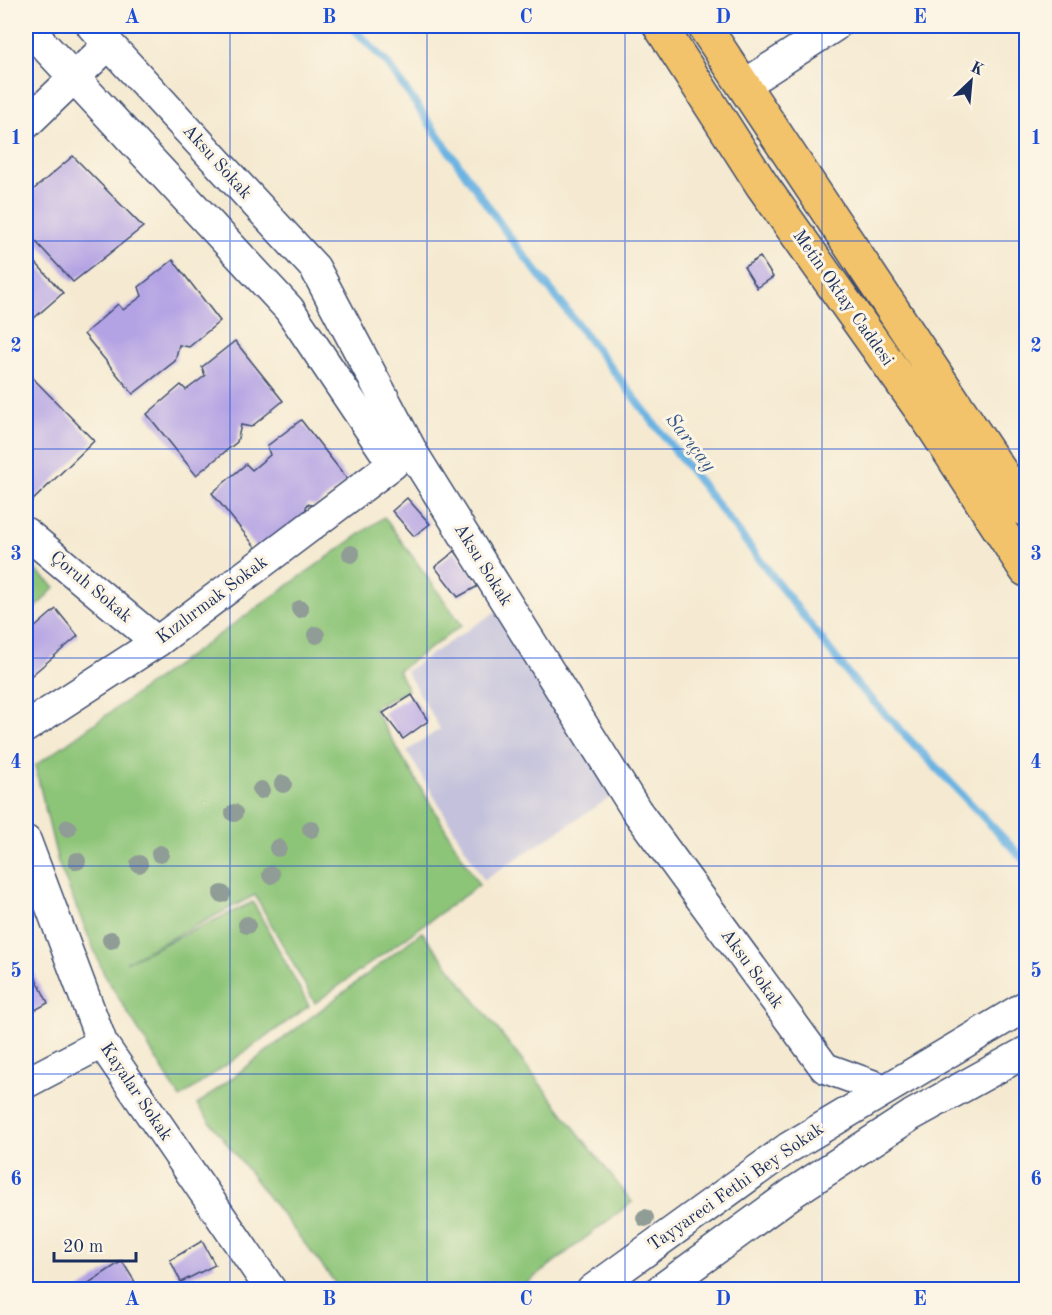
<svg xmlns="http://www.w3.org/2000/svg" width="1052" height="1315" viewBox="0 0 1052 1315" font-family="'Old Standard TT',serif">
  <rect width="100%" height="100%" fill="#fcf5e5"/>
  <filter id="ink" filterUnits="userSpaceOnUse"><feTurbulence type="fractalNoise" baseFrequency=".0167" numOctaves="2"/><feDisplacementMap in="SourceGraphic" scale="12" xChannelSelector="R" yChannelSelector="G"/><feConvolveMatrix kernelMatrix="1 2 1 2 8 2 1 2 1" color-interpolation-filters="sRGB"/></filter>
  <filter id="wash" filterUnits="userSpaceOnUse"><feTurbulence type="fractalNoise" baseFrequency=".008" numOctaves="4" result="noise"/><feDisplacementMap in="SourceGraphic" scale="24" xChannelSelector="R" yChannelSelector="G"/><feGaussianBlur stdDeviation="1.35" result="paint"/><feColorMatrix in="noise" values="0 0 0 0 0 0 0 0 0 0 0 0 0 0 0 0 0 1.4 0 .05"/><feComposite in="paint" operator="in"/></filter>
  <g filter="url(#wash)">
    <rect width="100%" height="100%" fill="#f5ead1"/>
    <path fill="#c3c1db" d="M 501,608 L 620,791 L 484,880 L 407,751 L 440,729 L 406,671 Z"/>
    <path fill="#8dc578" stroke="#547a6b" stroke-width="1.5" d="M 384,517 L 462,625 L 398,671 L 408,690 L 373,708 L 479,885 L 315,1003 L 255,895 L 126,962 L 253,902 L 309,1006 L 180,1098 L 104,974 L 58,862 L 35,766 Z
      M 26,562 L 55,587 L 26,618 Z
      M 422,932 L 632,1202 L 519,1289 L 340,1289 L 197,1105 Z"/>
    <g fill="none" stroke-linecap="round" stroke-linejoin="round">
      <path stroke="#6ab3e2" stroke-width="8" d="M 351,26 L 387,63 L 509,236 L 853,680 L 1026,862"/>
    </g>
    <g id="blocks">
      <path fill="#b4a3e4" d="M 73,156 L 143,227 L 73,282 L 26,231 L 26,196 Z
        M 26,252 L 63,293 L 26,325 Z
        M 760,257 L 773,277 L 757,288 L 744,267 Z
        M 173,260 L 220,321 L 189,347 L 179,345 L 175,361 L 133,394 L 84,334 L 118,304 L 123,310 L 142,296 L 139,287 Z
        M 235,341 L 283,401 L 251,427 L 241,425 L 237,442 L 196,475 L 147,414 L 181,385 L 186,390 L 205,376 L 202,367 Z
        M 26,371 L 94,441 L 29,504 L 26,500 Z
        M 301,420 L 348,480 L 316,506 L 307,504 L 303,520 L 261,554 L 212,493 L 246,464 L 252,470 L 270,455 L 267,446 Z
        M 407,498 L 430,524 L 414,536 L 392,511 Z
        M 455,551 L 480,585 L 458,597 L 435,567 Z
        M 56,609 L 78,636 L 26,680 L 26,635 Z
        M 412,695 L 428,721 L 403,739 L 383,713 Z
        M 26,958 L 48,1003 L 26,1015 Z
        M 202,1241 L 215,1265 L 181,1282 L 170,1260 Z
        M 122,1261 L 140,1290 L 78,1290 Z"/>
    </g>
  </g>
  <g filter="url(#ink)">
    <use href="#blocks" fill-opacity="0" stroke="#3c4b6f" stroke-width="1.5"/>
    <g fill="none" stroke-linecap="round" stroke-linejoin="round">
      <defs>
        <path id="minor" d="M 26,26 L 289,309 L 393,464 L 157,642 L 26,727
          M 92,26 L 315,268 L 414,455 L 636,810 L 825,1068 L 883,1089
          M 744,85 L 835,26
          M 26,124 L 109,44
          M 26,533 L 157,642
          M 26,841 L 102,1043 L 271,1290
          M 26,1083 L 102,1043
          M 592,1290 L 788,1148 L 1026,1006
          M 660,1290 L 794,1192 L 912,1115 L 1026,1052"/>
        <path id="major" d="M 660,26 L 762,185 L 934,428 L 1026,570
          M 704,26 L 1026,510"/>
      </defs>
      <use href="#minor" stroke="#3c4b6f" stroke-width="33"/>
      <use href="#major" stroke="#3c4b6f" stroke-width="36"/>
      <use href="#minor" stroke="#fff" stroke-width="30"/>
      <use href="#major" stroke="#f2c36a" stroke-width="33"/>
    </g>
    <g fill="#909c96">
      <circle cx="351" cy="554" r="9"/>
      <circle cx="300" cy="609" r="9"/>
      <circle cx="316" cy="635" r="9"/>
      <circle cx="283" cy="784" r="9"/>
      <circle cx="261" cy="790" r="9"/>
      <circle cx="234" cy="813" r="9"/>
      <circle cx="68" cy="828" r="9"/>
      <circle cx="311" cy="829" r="9"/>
      <circle cx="278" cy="848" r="9"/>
      <circle cx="160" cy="854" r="9"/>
      <circle cx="77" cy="861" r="9"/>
      <circle cx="139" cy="864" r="9"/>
      <circle cx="271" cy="875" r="9"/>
      <circle cx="222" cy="894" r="9"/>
      <circle cx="247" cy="925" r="9"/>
      <circle cx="111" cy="940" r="9"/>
      <circle cx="645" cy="1218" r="9"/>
    </g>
  </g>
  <path fill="none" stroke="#1d4ed8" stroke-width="1.5" stroke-opacity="0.55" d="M 230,26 L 230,1290M 427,26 L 427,1290M 625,26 L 625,1290M 822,26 L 822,1290M 26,241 L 1026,241M 26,449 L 1026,449M 26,658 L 1026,658M 26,866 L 1026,866M 26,1074 L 1026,1074"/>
  <g text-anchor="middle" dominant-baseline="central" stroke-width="6" stroke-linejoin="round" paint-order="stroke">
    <g font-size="18" fill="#1b2f5e" stroke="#fcf5e5">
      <text transform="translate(217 162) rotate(48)">Aksu Sokak</text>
      <text transform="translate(843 298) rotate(55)">Metin Oktay Caddesi</text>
      <text transform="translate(483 565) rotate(58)">Aksu Sokak</text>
      <text transform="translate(91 587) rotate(40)">Çoruh Sokak</text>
      <text transform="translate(212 600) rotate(-37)">Kızılırmak Sokak</text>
      <text transform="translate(752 969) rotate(54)">Aksu Sokak</text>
      <text transform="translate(136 1092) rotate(56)">Kayalar Sokak</text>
      <text transform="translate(736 1187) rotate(-35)">Tayyareci Fethi Bey Sokak</text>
    </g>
    <g font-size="20" font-style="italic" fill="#335786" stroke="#fcf5e5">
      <text transform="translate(690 443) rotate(52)">Sarıçay</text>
    </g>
  </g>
  <rect width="1052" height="1315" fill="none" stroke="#fcf5e5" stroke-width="66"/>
  <g transform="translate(971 81) rotate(26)" stroke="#fcf5e5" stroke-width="4.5" paint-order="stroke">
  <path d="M0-4.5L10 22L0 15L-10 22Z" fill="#1b2f5e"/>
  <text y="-9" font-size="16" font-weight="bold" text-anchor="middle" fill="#1b2f5e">K</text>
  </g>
  <path d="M54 1252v9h82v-9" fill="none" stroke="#1b2f5e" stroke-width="3"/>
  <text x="63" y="1252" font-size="18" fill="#1b2f5e" stroke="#fcf5e5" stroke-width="4.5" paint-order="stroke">20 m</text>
  <rect x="33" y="33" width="986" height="1249" fill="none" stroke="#1d4ed8" stroke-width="2"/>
  <g font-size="20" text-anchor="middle" font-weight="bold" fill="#1d4ed8">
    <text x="132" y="23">A</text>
    <text x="329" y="23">B</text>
    <text x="526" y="23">C</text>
    <text x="723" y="23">D</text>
    <text x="920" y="23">E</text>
    <text x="16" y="144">1</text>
    <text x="1036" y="144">1</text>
    <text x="16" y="352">2</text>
    <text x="1036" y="352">2</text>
    <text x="16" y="560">3</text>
    <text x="1036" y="560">3</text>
    <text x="16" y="768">4</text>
    <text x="1036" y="768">4</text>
    <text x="16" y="977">5</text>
    <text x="1036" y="977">5</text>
    <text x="16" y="1185">6</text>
    <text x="1036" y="1185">6</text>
    <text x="132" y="1305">A</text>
    <text x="329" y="1305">B</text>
    <text x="526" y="1305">C</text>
    <text x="723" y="1305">D</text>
    <text x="920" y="1305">E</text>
  </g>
</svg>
